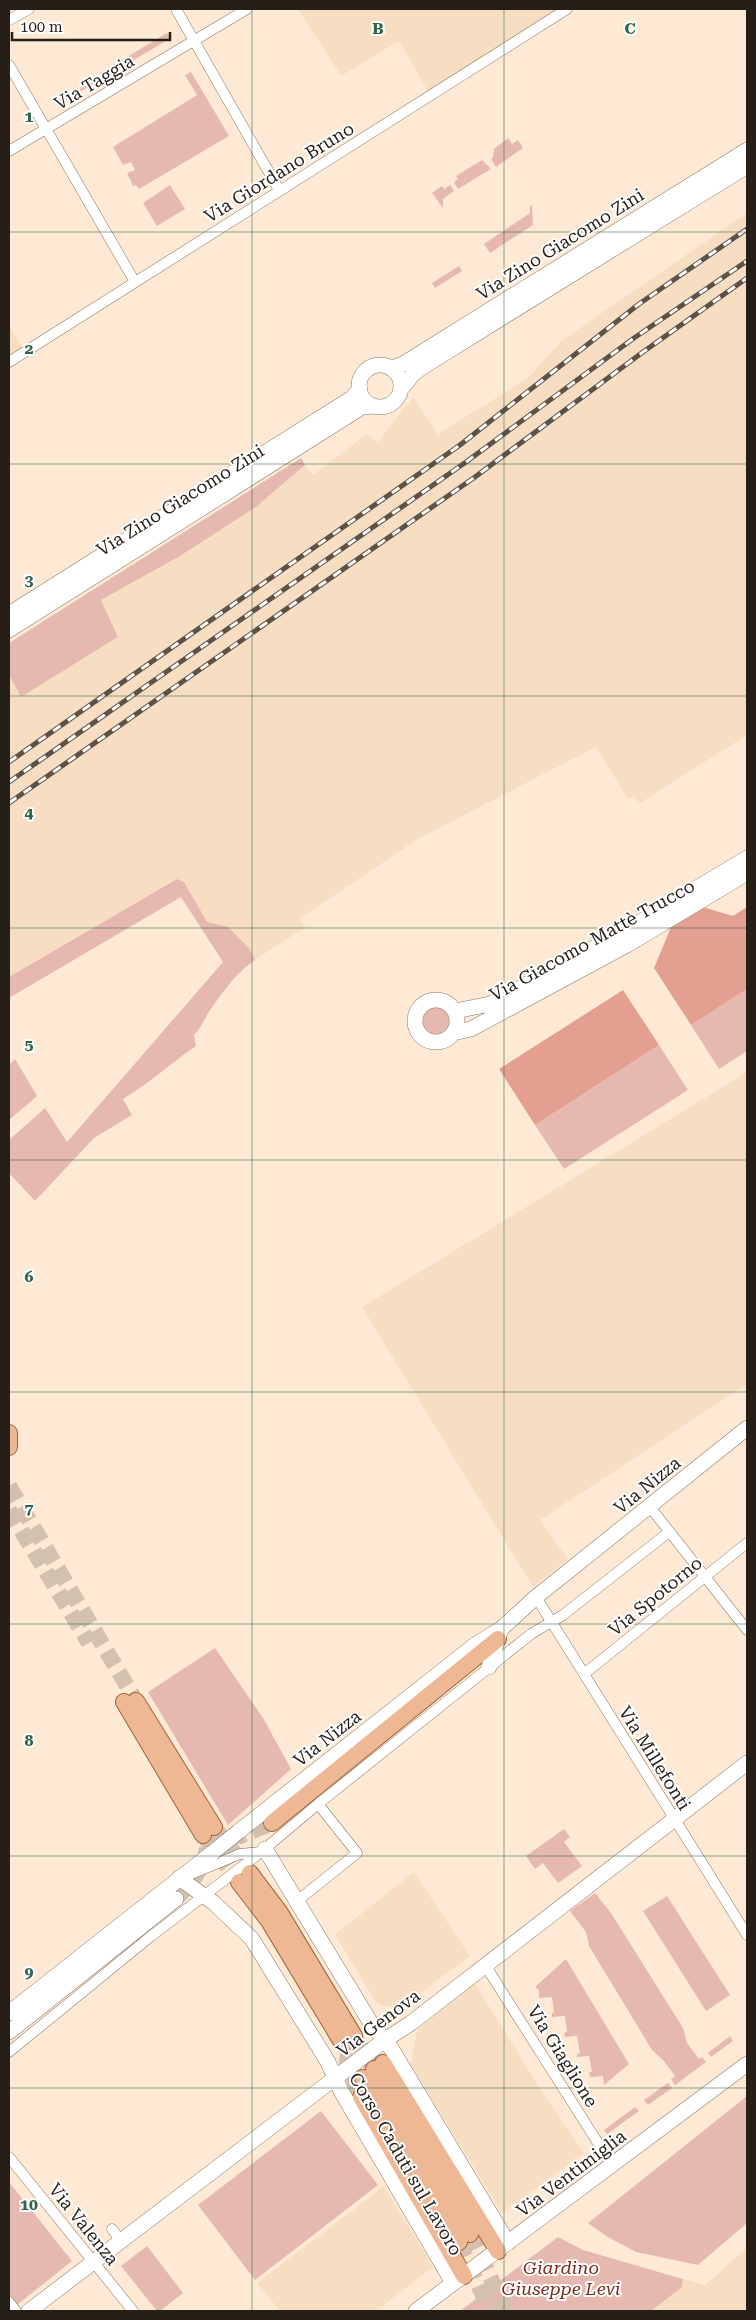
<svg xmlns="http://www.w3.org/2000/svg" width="756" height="2320" viewBox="0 0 756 2320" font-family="'Roboto Serif',serif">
  <rect width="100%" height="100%" fill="#feead4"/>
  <path fill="#f7dec2" d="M 298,9 L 566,9 L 429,93 L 399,41 L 341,76 Z
    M 747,213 L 747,735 L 640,803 L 632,797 L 628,799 L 596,747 L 418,839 L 299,919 L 306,927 L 255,960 L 249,948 L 228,927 L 207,923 L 184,882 L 177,879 L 9,977 L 9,675 L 21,697 L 118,637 L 101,600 L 180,556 L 256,507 L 305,465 L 313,475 L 367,434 L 378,442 L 413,397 L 438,434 L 528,378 L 561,341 Z
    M 9,325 L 25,352 L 9,362 Z
    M 747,1072 L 747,1384 L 540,1520 L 568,1559 L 533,1587 L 362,1307 Z
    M 414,1872 L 470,1956 L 399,2009 L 377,2004 L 335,1934 Z
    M 474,1982 L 543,2093 L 584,2153 L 502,2213 L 411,2065 L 417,2030 Z
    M 384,2186 L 433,2267 L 376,2311 L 280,2311 L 257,2283 Z
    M 747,2248 L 747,2311 L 651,2311 L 681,2287 L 683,2279 L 705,2285 Z"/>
  <path fill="#e5b9af" d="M 167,33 L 171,38 L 66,100 L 65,99 L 101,75 L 100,73 Z
    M 191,72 L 229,136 L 139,189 L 136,185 L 133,186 L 127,173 L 135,170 L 131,162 L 123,165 L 113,147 L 197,95 L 185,75 Z
    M 508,138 L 512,144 L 518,140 L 523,148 L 496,167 L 491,159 L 493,157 L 494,149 Z
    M 482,160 L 491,169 L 458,189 L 454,182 L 458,179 L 456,176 Z
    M 170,185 L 185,209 L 157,226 L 143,203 Z
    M 450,185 L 454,191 L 443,199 L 443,208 L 432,193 L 442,186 L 444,189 Z
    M 532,205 L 533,225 L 490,253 L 484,244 L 530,213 L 530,206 Z
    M 459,266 L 462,271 L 435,288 L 432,283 Z
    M 301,458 L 305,465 L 256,507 L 180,556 L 101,600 L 118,637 L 21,697 L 9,675 L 9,643 Z
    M 177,879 L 184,882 L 207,922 L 228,927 L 249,948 L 255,960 C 238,971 225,989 213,1006 C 205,1016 203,1026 194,1035 L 196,1046 C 171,1063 149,1084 123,1099 L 132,1115 L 94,1138 L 35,1201 L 9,1173 L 9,1140 L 45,1108 L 67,1142 L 223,962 L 181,897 L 9,998 L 9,977 Z
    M 747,989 L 747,1051 L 719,1069 L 691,1025 Z
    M420 1021a16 16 0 1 1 32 0a16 16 0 1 1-32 0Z
    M 659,1045 L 688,1090 L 564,1169 L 535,1125 Z
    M 15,1059 L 37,1096 L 9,1120 L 9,1065 Z
    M 215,1648 L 263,1718 L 291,1769 L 228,1825 L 148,1692 Z
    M 564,1829 L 570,1837 L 564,1842 L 582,1866 L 558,1883 L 543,1863 L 535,1869 L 526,1856 Z
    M 595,1893 L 611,1913 L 683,2028 L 687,2043 L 699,2059 L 702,2057 L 706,2062 L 675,2085 L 671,2079 L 675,2076 L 663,2060 L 652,2050 L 589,1946 L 586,1932 L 570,1911 Z
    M 667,1896 L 730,1995 L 706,2011 L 643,1911 Z
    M 566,1959 L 629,2064 L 604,2085 L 603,2076 L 590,2077 L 589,2072 L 592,2072 L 589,2056 L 577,2057 L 577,2054 L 580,2053 L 577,2036 L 565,2037 L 564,2033 L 567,2032 L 565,2016 L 552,2017 L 552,2013 L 554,2013 L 552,1997 L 539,1998 L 539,1990 L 535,1987 Z
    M 730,2036 L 733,2041 L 711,2057 L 708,2053 Z
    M 668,2083 L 672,2088 L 648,2105 L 644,2100 Z
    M 747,2096 L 747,2223 L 698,2265 L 636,2252 L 606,2236 L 588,2223 Z
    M 635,2107 L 639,2111 L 607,2134 L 604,2130 Z
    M 321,2111 L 378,2185 L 255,2280 L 198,2205 Z
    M 9,2182 L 72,2261 L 17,2305 L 9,2295 Z
    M 558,2237 L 583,2250 L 683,2279 L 682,2287 L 651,2311 L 460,2311 Z
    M 147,2246 L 183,2293 L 160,2311 L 157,2311 L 121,2266 Z"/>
  <path fill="#e3a091" d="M 703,907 L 733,916 L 747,907 L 747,989 L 691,1025 L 654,968 L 671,927 Z
    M 623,990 L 659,1045 L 535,1125 L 499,1069 Z"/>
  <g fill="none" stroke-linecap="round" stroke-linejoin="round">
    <path stroke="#d3c1ae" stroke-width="15" stroke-dasharray="15 8" stroke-linecap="butt" d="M 176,1899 C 194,1881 206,1868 207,1841"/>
    <path stroke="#d3c1ae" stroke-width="16" stroke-dasharray="16 8" stroke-linecap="butt" d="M 9,1486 L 133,1696
      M 9,1510 L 89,1643
      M 214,1827 L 250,1873
      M 203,1835 L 239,1882
      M 229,1836 L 240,1836 L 272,1823
      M 354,2036 L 374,2069
      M 348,2053 L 347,2062 L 361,2097
      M 470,2234 L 506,2311
      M 459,2242 L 490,2311"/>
    <defs>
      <path id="street" d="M 176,9 L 279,190
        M 9,20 L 29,9
        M 9,65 L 135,282
        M 9,151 L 247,9
        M 9,362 L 567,9
        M 650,1507 L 747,1630
        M 536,1597 L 747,1935
        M 584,1674 L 747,1543
        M 189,1875 L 240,1854 L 260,1852
        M 296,1902 L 357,1853 L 318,1804
        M 485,1965 L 612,2165
        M 9,2052 L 150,1937 L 261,1852 L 318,1804 L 531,1634 L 563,1615 L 669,1532
        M 9,2157 L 133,2311
        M 112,2229 L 121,2241
        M 9,2302 L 16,2311"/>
      <path id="secondary" d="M359 386a21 21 0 1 1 42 0a21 21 0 1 1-42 0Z
        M 391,368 L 403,364 L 747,150
        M 401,389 L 414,373 L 424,366 L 747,166
        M 9,614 L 352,398 L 360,389
        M 9,630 L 362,407 L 373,406
        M415 1021a21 21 0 1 1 42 0a21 21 0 1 1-42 0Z
        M 455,1011 L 490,1004 L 620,934 L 747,858
        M 453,1033 L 471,1029 L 627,945 L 747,873
        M 489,1667 L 501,1629 L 536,1597 L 747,1428
        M 238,1832 L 475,1645 L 501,1629
        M 265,1849 L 372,2025 L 391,2048 L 508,2243
        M 179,1878 L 214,1903 L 252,1939 L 328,2062 L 341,2091 L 453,2283
        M 9,2013 L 212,1853
        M 9,2032 L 176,1899
        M 29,2311 L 385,2040 L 411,2023 L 747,1763
        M 416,2311 L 747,2064"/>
      <path id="primary" d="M 9,1433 L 9,1447
        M 136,1701 L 214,1827
        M 124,1702 L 203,1835
        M 272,1823 L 498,1639
        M 250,1873 L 280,1913 L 354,2036
        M 239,1882 L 269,1921 L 343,2044
        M 383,2063 L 498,2251
        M 374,2069 L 470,2234
        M 363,2078 L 459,2242
        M 361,2097 L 464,2276"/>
    </defs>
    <use href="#street" stroke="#897764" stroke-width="11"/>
    <use href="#secondary" stroke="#897764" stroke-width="16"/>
    <use href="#primary" stroke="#a2633b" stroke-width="18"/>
    <use href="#street" stroke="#fff" stroke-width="10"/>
    <use href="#secondary" stroke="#fff" stroke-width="15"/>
    <use href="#primary" stroke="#efb895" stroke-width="16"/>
    <defs>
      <path id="rail" d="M 9,762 L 460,445 L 639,304 L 747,229
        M 9,782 L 466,462 L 634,338 L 747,261
        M 9,803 L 475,477 L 643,352 L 747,278"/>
    </defs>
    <use href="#rail" stroke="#5c5247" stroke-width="5"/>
    <use href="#rail" stroke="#fff" stroke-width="3" stroke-dasharray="9" stroke-linecap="butt"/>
    <defs>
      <path id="secondary-bridge" d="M 212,1853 L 238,1832"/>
    </defs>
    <use href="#secondary-bridge" stroke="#897764" stroke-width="16" stroke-linecap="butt"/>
    <use href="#secondary-bridge" stroke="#fff" stroke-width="15"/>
  </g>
  <path fill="none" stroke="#30654a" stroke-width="1" stroke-opacity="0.55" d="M 252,9 L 252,2311M 504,9 L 504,2311M 9,232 L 747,232M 9,464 L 747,464M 9,696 L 747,696M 9,928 L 747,928M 9,1160 L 747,1160M 9,1392 L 747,1392M 9,1624 L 747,1624M 9,1856 L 747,1856M 9,2088 L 747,2088"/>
  <g text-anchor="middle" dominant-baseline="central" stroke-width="4" stroke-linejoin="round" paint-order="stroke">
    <g font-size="18" fill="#261f17" stroke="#fff">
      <text transform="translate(94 82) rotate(-31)">Via Taggia</text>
      <text transform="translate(279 172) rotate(-32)">Via Giordano Bruno</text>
      <text transform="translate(560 244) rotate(-32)">Via Zino Giacomo Zini</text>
      <text transform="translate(180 500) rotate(-32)">Via Zino Giacomo Zini</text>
      <text transform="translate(592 940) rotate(-29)">Via Giacomo Mattè Trucco</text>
      <text transform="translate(647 1485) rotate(-39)">Via Nizza</text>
      <text transform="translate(655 1596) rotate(-39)">Via Spotorno</text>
      <text transform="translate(327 1738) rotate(-38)">Via Nizza</text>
      <text transform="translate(655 1758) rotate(58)">Via Millefonti</text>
      <text transform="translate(378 2023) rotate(-37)">Via Genova</text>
      <text transform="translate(563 2056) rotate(58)">Via Giaglione</text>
      <text transform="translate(406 2164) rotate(60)">Corso Caduti sul Lavoro</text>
      <text transform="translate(571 2173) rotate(-37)">Via Ventimiglia</text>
      <text transform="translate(84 2224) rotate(51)">Via Valenza</text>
    </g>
    <g font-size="18" font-style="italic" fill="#7b2c1c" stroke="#fff">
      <text x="561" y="2267">Giardino<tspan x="561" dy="21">Giuseppe Levi</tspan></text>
    </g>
  </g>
  <g font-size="16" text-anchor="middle" font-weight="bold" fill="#30654a" stroke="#fff" stroke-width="4" stroke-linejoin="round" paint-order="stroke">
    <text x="378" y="34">B</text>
    <text x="630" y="34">C</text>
    <text x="29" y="122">1</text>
    <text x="29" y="354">2</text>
    <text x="29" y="586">3</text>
    <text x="29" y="818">4</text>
    <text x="29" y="1050">5</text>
    <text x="29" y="1282">6</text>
    <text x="29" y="1514">7</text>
    <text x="29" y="1746">8</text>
    <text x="29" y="1978">9</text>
    <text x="29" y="2210">10</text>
  </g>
  <rect width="756" height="2320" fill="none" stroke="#261f17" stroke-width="20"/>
  <path d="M12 32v8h158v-8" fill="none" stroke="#261f17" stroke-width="2.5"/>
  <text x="20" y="32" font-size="15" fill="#261f17" stroke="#ffffff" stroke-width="4" paint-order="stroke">100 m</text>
</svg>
